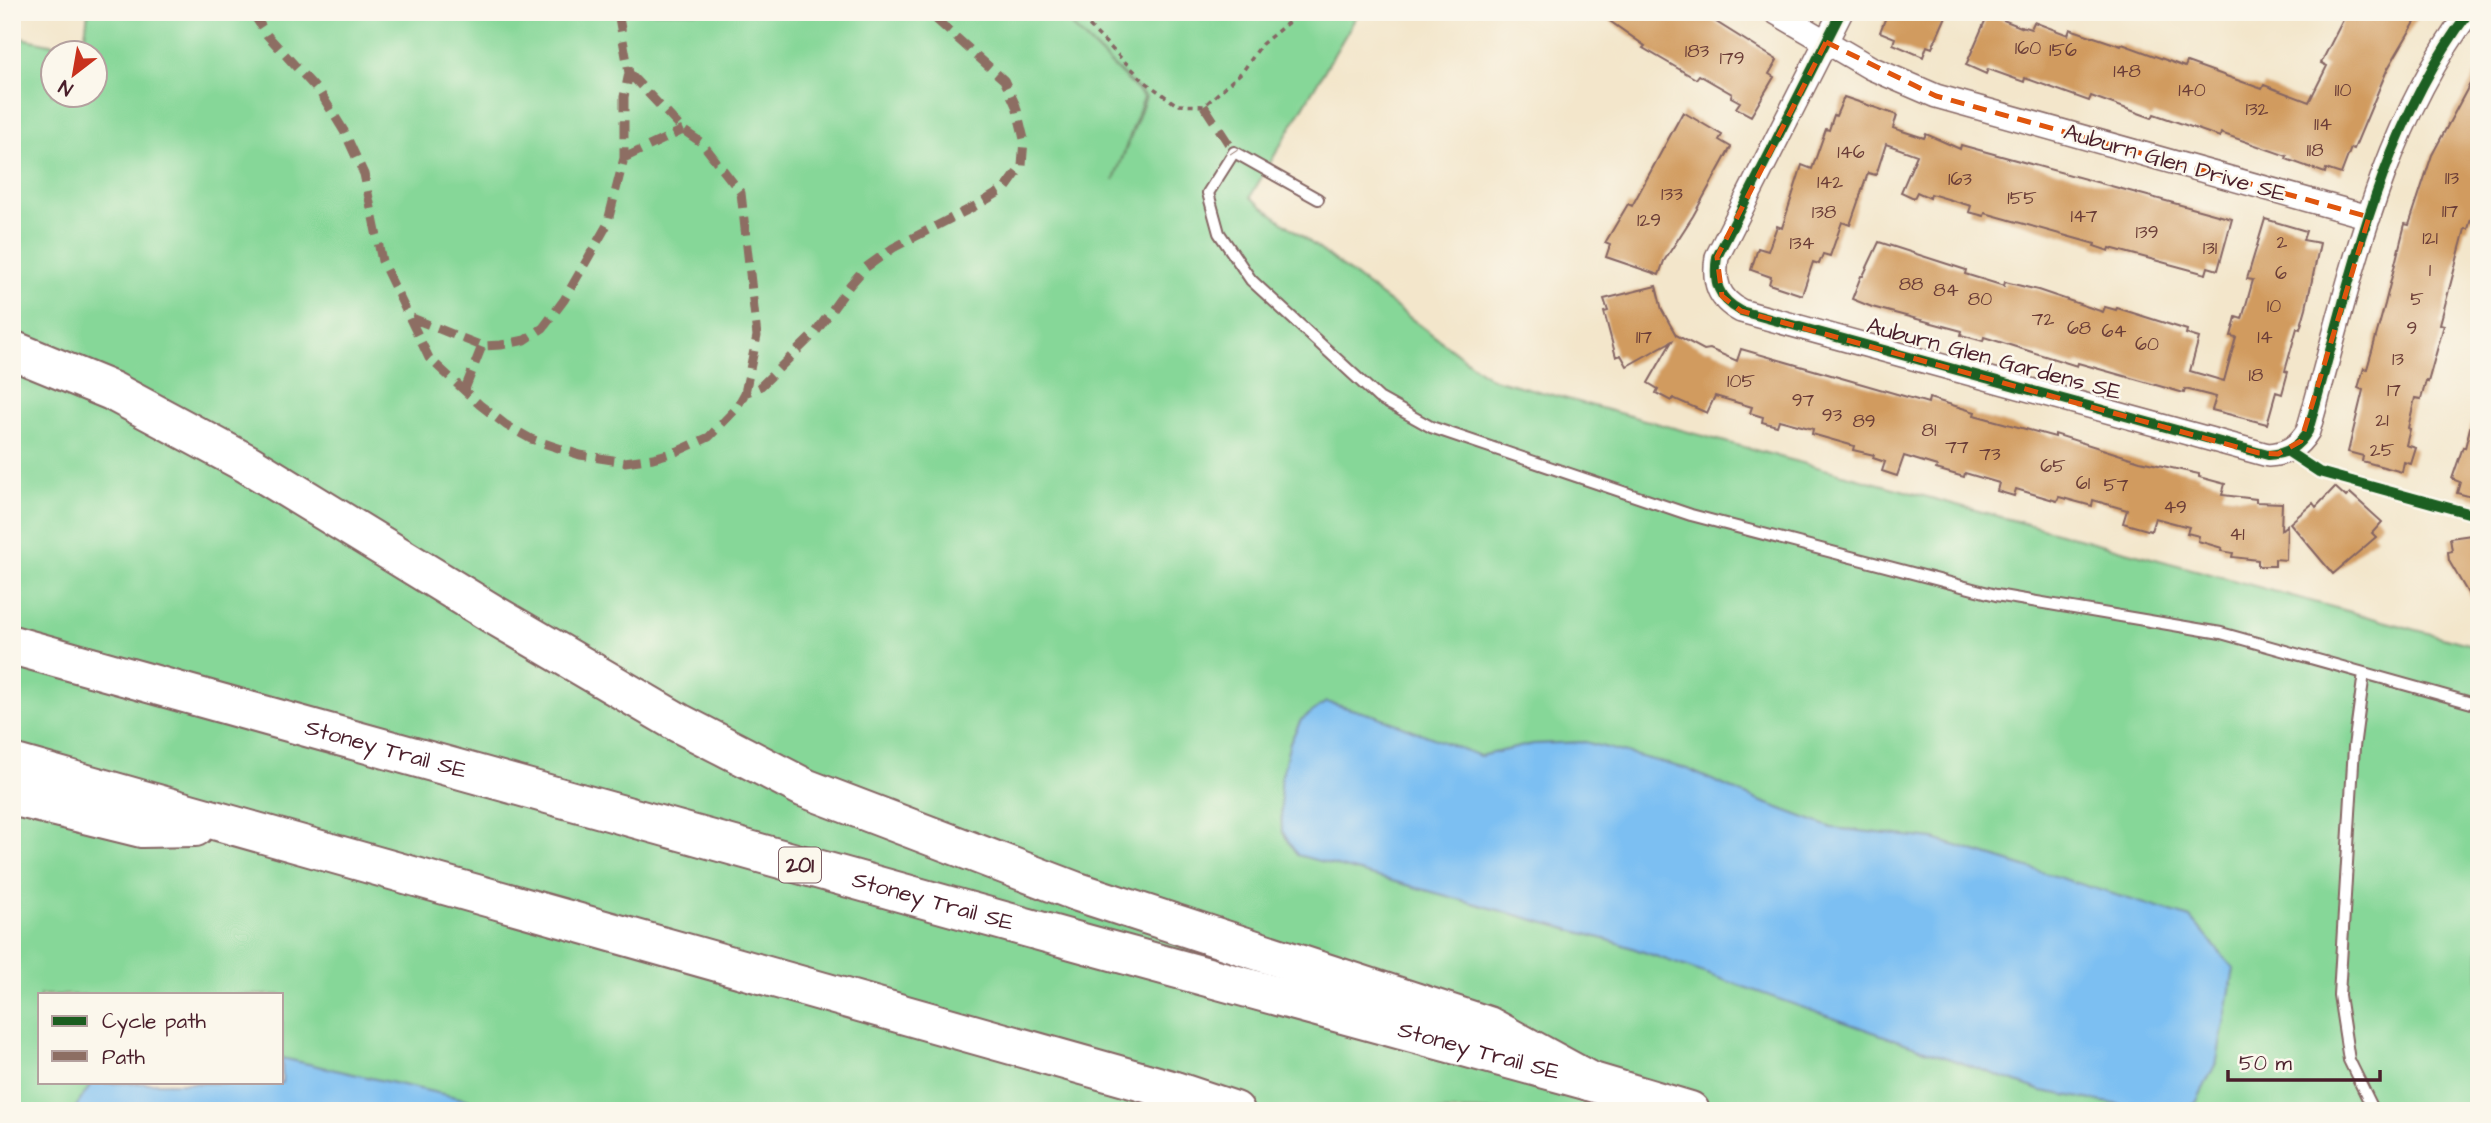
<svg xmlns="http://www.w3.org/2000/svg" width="2491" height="1123" viewBox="0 0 2491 1123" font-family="'Architects Daughter',sans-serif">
  <rect width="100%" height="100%" fill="#fbf7ec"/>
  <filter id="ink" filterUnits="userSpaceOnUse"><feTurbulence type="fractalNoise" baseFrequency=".0143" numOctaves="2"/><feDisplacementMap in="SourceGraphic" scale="14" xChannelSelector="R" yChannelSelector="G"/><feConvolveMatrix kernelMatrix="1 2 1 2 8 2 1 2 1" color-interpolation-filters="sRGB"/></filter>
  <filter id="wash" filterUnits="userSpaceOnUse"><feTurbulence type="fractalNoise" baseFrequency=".00686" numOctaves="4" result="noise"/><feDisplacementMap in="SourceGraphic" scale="28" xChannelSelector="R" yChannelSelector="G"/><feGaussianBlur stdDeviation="1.57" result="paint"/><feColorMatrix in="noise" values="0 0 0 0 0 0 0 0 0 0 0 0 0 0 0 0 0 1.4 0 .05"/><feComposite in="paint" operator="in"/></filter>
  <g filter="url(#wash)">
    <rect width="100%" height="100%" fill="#f3e6cb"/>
    <path fill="#86d798" stroke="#687b62" stroke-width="2" fill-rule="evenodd" d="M 88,12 L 1359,12 L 1250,197 L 1490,378 L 2479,647 L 2479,1111 L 12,1111 L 12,36 L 83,51 ZM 1072,26 L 1146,97 L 1114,180 L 1144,97 ZM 52,52 L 94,52 L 94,94 L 52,94 ZM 40,995 L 282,995 L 282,1083 L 40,1083 Z"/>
    <path fill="#7cbff2" stroke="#636f8e" stroke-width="2" d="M 1326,702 L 1376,716 L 1480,756 L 1533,744 L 1585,742 L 1687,769 L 1757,800 L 1832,828 L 1934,839 L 2191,918 L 2234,969 L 2217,1061 L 2196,1103 L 2171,1111 L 2154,1111 L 2042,1091 L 1615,942 L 1297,855 L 1282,831 L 1280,783 L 1290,742 L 1301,720 Z
      M 282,1058 L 518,1111 L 73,1111 L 92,1083 L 282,1083 Z"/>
    <g id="blocks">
      <path fill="#d19b5f" d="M 1597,12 L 1700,12 L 1777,60 L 1769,74 L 1774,77 L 1751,116 L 1736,108 L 1740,102 L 1731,97 L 1732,94 L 1699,75 L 1696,79 L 1643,48 L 1645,46 Z
        M 1888,12 L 1948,12 L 1932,48 L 1927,46 L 1923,57 L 1893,44 L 1895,38 L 1880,32 Z
        M 2347,12 L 2421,12 L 2387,70 L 2354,149 L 2351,148 L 2341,174 L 2326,169 L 2325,173 L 2286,159 L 2287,156 L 2221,133 L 2220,137 L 2154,114 L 2152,118 L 2091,96 L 2089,101 L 2025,78 L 2024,82 L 1988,69 L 1986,74 L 1966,65 L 1988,14 L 2021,27 L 2021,26 L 2031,29 L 2034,22 L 2068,35 L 2070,29 L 2121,46 L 2122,44 L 2185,67 L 2187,62 L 2262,89 L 2264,85 L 2309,102 L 2327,66 L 2321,63 Z
        M 2479,67 L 2479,221 L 2471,219 L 2468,229 L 2465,229 L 2440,324 L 2444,325 L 2428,382 L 2426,381 L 2421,399 L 2415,398 L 2408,428 L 2410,429 L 2406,445 L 2416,448 L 2411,464 L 2404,462 L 2402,472 L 2362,461 L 2363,456 L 2348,452 L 2363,390 L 2358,388 L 2364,368 L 2367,369 L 2385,304 L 2405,224 L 2409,225 L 2432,155 Z
        M 1844,97 L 1897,115 L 1893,128 L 1924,138 L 1926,134 L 1960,149 L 1961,145 L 2232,219 L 2218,270 L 2208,267 L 2206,274 L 2110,248 L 2109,251 L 2094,246 L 2095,244 L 1985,213 L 1984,216 L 1969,212 L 1971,206 L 1931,194 L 1930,198 L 1917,192 L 1914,198 L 1901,192 L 1917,155 L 1886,144 L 1876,175 L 1868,173 L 1850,225 L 1842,222 L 1830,256 L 1823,254 L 1819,264 L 1813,262 L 1802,295 L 1769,284 L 1771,277 L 1751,270 L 1758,248 L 1768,251 L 1777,226 L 1782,228 L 1802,165 L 1812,169 L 1826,129 L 1829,130 L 1834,115 L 1836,116 Z
        M 1683,112 L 1722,135 L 1719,140 L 1731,147 L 1693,216 L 1664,261 L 1659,275 L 1606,257 L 1610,245 L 1605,243 L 1628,204 L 1632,206 Z
        M 2265,219 L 2306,231 L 2303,240 L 2320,243 L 2306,308 L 2300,329 L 2297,328 L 2285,371 L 2288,372 L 2282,394 L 2276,392 L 2267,424 L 2212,410 L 2216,397 L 2185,389 L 2184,393 L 2078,363 L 2077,366 L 1984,337 L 1983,341 L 1961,335 L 1962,331 L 1872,307 L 1852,299 L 1861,276 L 1863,276 L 1879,242 L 1966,270 L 1965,274 L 2004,286 L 2005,282 L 2038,290 L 2103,312 L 2105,307 L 2116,310 L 2117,308 L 2187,330 L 2186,334 L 2199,338 L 2190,371 L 2224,381 L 2236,337 L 2231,336 L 2236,317 L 2242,319 L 2253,280 L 2247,279 Z
        M 1656,286 L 1662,310 L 1676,335 L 1704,350 L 1710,349 L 1737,361 L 1741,349 L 1928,403 L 1929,398 L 1975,412 L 1974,415 L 2055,437 L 2055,434 L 2140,461 L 2199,474 L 2199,477 L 2225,484 L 2222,495 L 2256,499 L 2256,502 L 2282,503 L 2281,530 L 2287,525 L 2286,560 L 2275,559 L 2275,566 L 2258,566 L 2258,560 L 2232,557 L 2233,553 L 2221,551 L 2222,548 L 2198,541 L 2199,536 L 2187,533 L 2189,527 L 2155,518 L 2151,531 L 2123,523 L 2127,510 L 2093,500 L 2092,506 L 2059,497 L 2057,501 L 2016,489 L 2014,496 L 1997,491 L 1999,483 L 1965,473 L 1964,477 L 1936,469 L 1937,466 L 1904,456 L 1897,476 L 1882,471 L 1885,462 L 1873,458 L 1874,455 L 1853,450 L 1854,446 L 1812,434 L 1813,429 L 1779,420 L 1777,426 L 1762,422 L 1763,417 L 1750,413 L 1752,407 L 1715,396 L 1707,413 L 1673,398 L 1671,401 L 1656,393 L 1658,389 L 1648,383 L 1672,341 L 1627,366 L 1621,355 L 1616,357 L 1604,312 L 1608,311 L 1604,299 Z
        M 2473,416 L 2479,417 L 2479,499 L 2457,493 L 2460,482 L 2452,479 L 2463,447 L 2465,448 Z
        M 2335,487 L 2346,497 L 2350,493 L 2382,522 L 2372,533 L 2376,537 L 2333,574 L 2290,523 L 2313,503 L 2316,507 Z
        M 2479,534 L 2479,612 L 2449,561 L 2448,552 L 2452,551 L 2450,538 Z"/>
    </g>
  </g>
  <g filter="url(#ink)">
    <use href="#blocks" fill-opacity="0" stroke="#856563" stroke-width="2"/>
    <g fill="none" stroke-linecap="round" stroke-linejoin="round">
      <defs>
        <path id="lane" d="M 1318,199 L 1234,152 L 1208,193 L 1219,233 L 1251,280 L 1379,398 L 1431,427 L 1691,515 L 1996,595 L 2221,633 L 2475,704
          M 2364,673 L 2354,747 L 2339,995 L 2349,1060 L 2374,1111"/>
        <path id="street" d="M 1775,12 L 1871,68 L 1936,96 L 2369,217
          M 1841,12 L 1717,257 C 1713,282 1718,299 1741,311 L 2268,455 C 2287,454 2298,447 2308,431 C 2349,288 2378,133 2469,12"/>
        <g id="highway">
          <path d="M 12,350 L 112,391 L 248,464 L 496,616 L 679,723 L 805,788 L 1075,891 L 1488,1026 L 1589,1081"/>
          <path id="s1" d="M 12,645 L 1090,945 L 1589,1081 L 1690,1111"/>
          <path d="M 12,763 L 1175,1091 L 1235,1111"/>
          <path d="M 12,796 L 142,828 L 195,827"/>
        </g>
      </defs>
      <use href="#lane" stroke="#856563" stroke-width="14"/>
      <use href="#street" stroke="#856563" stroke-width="26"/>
      <use href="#highway" stroke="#856563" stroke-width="42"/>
      <path stroke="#856563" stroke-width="3.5" stroke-dasharray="5 5" stroke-linecap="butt" d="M 1075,12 L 1144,81 L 1177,105 L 1204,106 L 1243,71 L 1262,44 L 1290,21 L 1296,12"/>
      <use href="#lane" stroke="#fff" stroke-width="10"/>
      <use href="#street" stroke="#fff" stroke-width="23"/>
      <use href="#highway" stroke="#fff" stroke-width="38"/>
      <path stroke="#8d6e63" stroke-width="9" stroke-dasharray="18 9" stroke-linecap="butt" d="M 252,12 L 267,35 L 321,94 L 344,131 L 364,174 L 382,261 L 429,358 L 480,405 L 506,425 L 531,439 L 580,455 L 625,462 L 653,458 L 678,451 L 709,437 L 736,409 L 745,393 L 761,386 L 816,332 L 850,285 L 865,268 L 893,248 L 981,203 L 1006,188 L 1022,166 L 1024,139 L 1016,106 L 1004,80 L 928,12
        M 629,73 L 683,130 L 702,143 L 741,193 L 757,336 L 745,393
        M 1204,106 L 1234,152
        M 624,158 L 683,130
        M 412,318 L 482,346 L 501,345 L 525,340 L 543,328 L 564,300 L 607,225 L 624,158 L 624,97 L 629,73 L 618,12
        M 465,389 L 482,346"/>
      <defs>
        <path id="cycleway" d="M 1841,12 L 1717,257 C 1713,282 1718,299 1741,311 L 2268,455 C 2287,454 2298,447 2308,431 C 2349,288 2378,133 2469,12
          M 2287,451 L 2319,472 L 2479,516"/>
      </defs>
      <use href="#cycleway" stroke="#fbf7ec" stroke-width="15"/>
      <use href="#cycleway" stroke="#1b5e20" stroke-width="10"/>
    </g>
  </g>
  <path fill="none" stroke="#e0560e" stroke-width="5" stroke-dasharray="14 9" stroke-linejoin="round" d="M 1826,42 L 1936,96 L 2369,217 L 2301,441 L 2278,454 L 2259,453 L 1741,311 L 1722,296 L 1717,257 Z"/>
  <g text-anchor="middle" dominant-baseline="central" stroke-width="5" stroke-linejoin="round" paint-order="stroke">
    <g font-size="19" fill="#6c3e38">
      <text x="2028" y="48">160</text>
      <text x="2063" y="50">156</text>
      <text x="1697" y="51">183</text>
      <text x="1732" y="58">179</text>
      <text x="2127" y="71">148</text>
      <text x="2192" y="90">140</text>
      <text x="2343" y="90">110</text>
      <text x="2257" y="109">132</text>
      <text x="2323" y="124">114</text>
      <text x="2315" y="150">118</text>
      <text x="1851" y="152">146</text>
      <text x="2452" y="178">113</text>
      <text x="1960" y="179">163</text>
      <text x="1830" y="182">142</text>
      <text x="1672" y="194">133</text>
      <text x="2022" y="198">155</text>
      <text x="2450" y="211">117</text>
      <text x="1824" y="212">138</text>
      <text x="2084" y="216">147</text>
      <text x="1649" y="220">129</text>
      <text x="2147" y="232">139</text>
      <text x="2430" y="238">121</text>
      <text x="2282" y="242">2</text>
      <text x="1802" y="243">134</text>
      <text x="2210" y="248">131</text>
      <text x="2430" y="270">1</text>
      <text x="2281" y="273">6</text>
      <text x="1911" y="284">88</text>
      <text x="1946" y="290">84</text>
      <text x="1980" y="299">80</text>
      <text x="2417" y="299">5</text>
      <text x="2274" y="306">10</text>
      <text x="2043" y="319">72</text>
      <text x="2079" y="328">68</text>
      <text x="2412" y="328">9</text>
      <text x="2114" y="331">64</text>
      <text x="1644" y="337">117</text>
      <text x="2265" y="337">14</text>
      <text x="2147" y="344">60</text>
      <text x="2398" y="359">13</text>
      <text x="2256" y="375">18</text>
      <text x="1741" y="381">105</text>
      <text x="2394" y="390">17</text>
      <text x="1803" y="400">97</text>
      <text x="1832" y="415">93</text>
      <text x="2382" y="420">21</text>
      <text x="1864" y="421">89</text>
      <text x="1929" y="430">81</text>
      <text x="1957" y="447">77</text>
      <text x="2382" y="450">25</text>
      <text x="1990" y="454">73</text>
      <text x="2053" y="466">65</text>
      <text x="2083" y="483">61</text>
      <text x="2116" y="485">57</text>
      <text x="2175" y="507">49</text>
      <text x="2237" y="534">41</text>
    </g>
    <rect fill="#fbf7ec" stroke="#7f6065" stroke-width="2" x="779" y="847.5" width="42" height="35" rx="5"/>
    <g font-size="21" font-weight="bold" fill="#4a1f2b">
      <text x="800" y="865">201</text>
    </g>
    <g font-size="23" fill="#4a1f2b" stroke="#fbf7ec">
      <text transform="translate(2175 163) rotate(16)">Auburn Glen Drive SE</text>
      <text transform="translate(1994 359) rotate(15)">Auburn Glen Gardens SE</text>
      <text stroke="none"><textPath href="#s1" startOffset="388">Stoney Trail SE</textPath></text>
      <text stroke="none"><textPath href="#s1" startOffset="956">Stoney Trail SE</textPath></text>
      <text stroke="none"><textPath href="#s1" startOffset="1522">Stoney Trail SE</textPath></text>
    </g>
  </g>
  <rect width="2491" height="1123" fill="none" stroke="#fbf7ec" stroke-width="42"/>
  <rect x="38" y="993" width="245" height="91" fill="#fbf7ec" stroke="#b4a19f" stroke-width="2"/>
  <rect x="52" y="1016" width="35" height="10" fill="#1b5e20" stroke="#b4a19f" stroke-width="2"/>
  <text x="102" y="1028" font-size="21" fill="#4a1f2b">Cycle path</text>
  <rect x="52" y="1051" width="35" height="10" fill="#8d6e63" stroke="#b4a19f" stroke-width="2"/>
  <text x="102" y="1064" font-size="21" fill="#4a1f2b">Path</text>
  <g transform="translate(74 74) rotate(211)"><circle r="33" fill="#fbf7ec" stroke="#b4a19f" stroke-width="2"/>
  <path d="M0-5L12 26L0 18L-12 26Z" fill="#c8321e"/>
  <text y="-10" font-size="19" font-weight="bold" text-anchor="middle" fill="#4a1f2b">N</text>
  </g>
  <path d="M2228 1070v10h152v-10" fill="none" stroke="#4a1f2b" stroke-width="3.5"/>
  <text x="2239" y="1070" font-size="21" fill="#4a1f2b" stroke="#fbf7ec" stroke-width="5" paint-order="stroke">50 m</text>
</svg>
